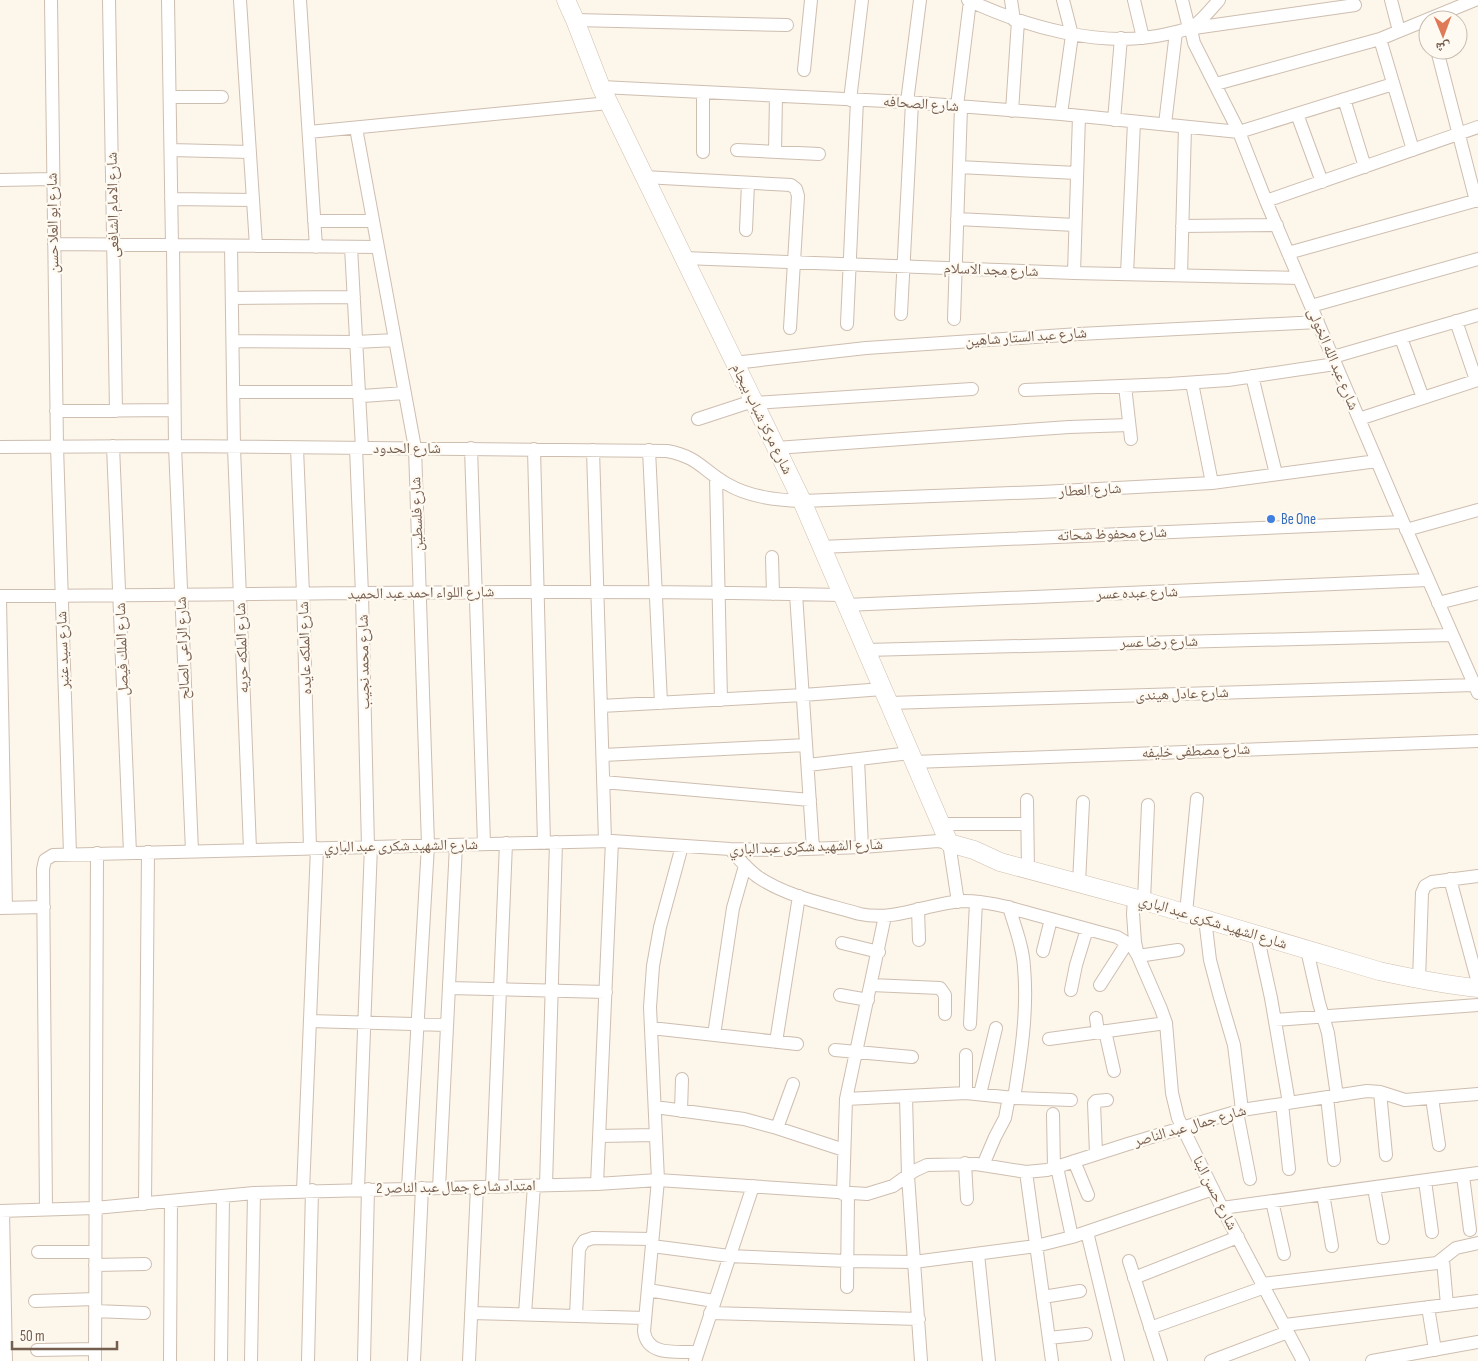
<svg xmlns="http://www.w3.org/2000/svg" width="1478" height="1361" viewBox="0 0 1478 1361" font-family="'Sofia Sans Condensed','Noto Naskh Arabic',sans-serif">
  <rect width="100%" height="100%" fill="#fcf6eb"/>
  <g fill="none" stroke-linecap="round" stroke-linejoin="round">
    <defs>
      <path id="street" d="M 51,0 L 57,446 L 70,854
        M 109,0 L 116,411
        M 168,0 L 172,245
        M 240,0 L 256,246
        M 300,0 L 316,247
        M 968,0 C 1026,27 1102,49 1167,34 C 1176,32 1188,30 1195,25 C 1204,18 1212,8 1219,0
        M 1011,0 L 1014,20
        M 1134,0 L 1143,38
        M 1182,0 L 1189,28
        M 1391,0 L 1399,31
        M 575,20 L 787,25
        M 1195,25 L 1192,34 L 1194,43 L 1239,132 L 1266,201 L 1403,522 L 1478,693
        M 1194,28 L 1355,5
        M 1380,39 L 1413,150
        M 1437,50 L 1476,201
        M 804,70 L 811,0
        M 1216,84 L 1380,39 L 1475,0
        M 601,87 L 907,102 L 1061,114 L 1239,132 L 1393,84
        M 170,97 L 222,97
        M 1344,99 L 1365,167
        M 850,100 L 862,0
        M 907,102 L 920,0
        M 957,106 L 970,1
        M 1012,111 L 1018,21
        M 1061,114 L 1072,35 L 1063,0
        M 1297,114 L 1322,182
        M 1114,120 L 1121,38
        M 1165,124 L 1176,32
        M 356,128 L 415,448 L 428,845 L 408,1188
        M 309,132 L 609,103
        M 171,150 L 250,152
        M 737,150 L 819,154
        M 703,152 L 703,92
        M 775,152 L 776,96
        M 959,167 L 1077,173
        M 644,177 L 791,185 L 796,189 L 798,196 L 790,328
        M 0,180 L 52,179
        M 171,199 L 253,200
        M 1266,201 L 1478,127
        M 957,219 L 1075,225
        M 314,221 L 373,221
        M 1182,226 L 1277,225
        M 746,230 L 748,183
        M 54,244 L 378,247
        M 173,245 L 175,446 L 192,851
        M 231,246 L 234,448 L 250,849
        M 351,247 L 362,448
        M 1288,253 L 1478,200
        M 683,258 L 1074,273 L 1299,278
        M 1074,273 L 1079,116
        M 1127,274 L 1134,122
        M 1181,275 L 1185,127
        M 232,298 L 354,297
        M 1311,306 L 1478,259
        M 901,314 L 912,103
        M 954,319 L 961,107
        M 1456,321 L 1476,380
        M 847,324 L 857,100
        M 1401,338 L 1423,398
        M 233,341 L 356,342 L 395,340
        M 1333,357 L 1478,315
        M 734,363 L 866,348 L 1079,334 L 1318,322
        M 1252,376 L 1276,474
        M 1192,383 L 1212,483
        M 1125,386 L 1131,439
        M 1025,390 L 1169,384 L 1228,380 L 1335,364
        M 234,392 L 356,392 L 362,396 L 405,393
        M 754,403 L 972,389
        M 56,411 L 174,410
        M 698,419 L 753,401
        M 1359,419 L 1478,380
        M 113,446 L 130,853
        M 0,447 L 175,446 L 667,451 C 699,457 702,470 727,484 C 749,497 776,500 802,501 L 1041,492 L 1212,483 L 1377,461
        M 297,448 L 303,594 L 310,848
        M 356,448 L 362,594 L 368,847
        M 471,448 L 484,844
        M 776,448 L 1069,427 L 1129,425
        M 534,449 L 544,843
        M 593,450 L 605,841
        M 649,450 L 661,703
        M 716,477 L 721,700
        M 1406,530 L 1478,510
        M 821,547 L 1403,522
        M 772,557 L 773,594
        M 796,594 L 813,849
        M 0,596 C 281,595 561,588 842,595
        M 0,600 L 6,908
        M 1438,603 L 1478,593
        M 846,605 L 1428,580
        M 866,650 L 1452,635
        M 889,703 L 1474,685
        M 601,706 L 803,695 L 883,689
        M 603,755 L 806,745
        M 858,759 L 862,847
        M 914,762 L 1478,741
        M 808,765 L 910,753
        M 603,782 L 810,800
        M 1027,800 L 1028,870
        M 941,824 L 1027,824
        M 682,846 L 660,927 L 653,966 L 650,1007 L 658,1180 L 644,1331 C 647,1357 677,1351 698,1352
        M 730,849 C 739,859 747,869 758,877 C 788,897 826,904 860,914 C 896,922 930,902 965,901 C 989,901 1014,909 1036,915 C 1063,922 1090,930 1117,937 L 1132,946 L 1138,956 L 1178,950
        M 1450,879 L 1478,983
        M 1079,883 L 1083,802
        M 1134,898 L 1133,914 L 1135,942 L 1138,956 L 1161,1009 L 1166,1023 L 1172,1093 L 1178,1118 L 1222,1208 L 1303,1361
        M 1144,901 L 1148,805
        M 1009,907 C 1015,927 1023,947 1024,967 C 1028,1011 1021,1055 1014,1098
        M 0,908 L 44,907
        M 918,909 L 919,940
        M 1186,913 L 1197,799
        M 1205,919 L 1210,960 L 1219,994 L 1234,1045 L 1242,1110
        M 1257,934 L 1271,998 L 1289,1103
        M 842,943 L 879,952
        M 1307,950 L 1319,1003 L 1328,1033 L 1337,1096
        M 1043,951 L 1051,919
        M 1419,980 L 1422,893 L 1425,886 L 1432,882 L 1478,876
        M 871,985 L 940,988 L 945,995 L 945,1014
        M 1100,985 L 1127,943
        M 449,988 L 606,992
        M 1071,990 L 1076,965 L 1087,929
        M 840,995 L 868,1000
        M 1096,1018 L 1098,1032
        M 1275,1020 L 1478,1005
        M 310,1021 L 447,1025
        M 970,1024 L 976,902
        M 651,1028 L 797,1044
        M 1105,1031 L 1114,1071
        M 714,1035 L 733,908 L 745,866
        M 1049,1039 L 1166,1023
        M 776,1042 L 799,896
        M 835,1050 L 912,1057
        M 966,1055 L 966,1093
        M 1380,1092 L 1386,1155
        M 980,1094 L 996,1028
        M 906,1096 L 908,1176 L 921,1361
        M 1327,1097 L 1334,1160
        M 1432,1098 L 1439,1145
        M 846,1099 L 966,1093 L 1014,1098 L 1071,1100
        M 1282,1104 L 1289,1169
        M 655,1107 L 744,1119 L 777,1128 L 844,1150
        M 681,1111 L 682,1079
        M 1237,1112 L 1250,1179
        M 1053,1114 L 1054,1168
        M 777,1128 L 793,1084
        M 599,1136 L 656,1135
        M 1096,1154 L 1094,1103 L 1096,1101 L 1107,1100
        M 1074,1161 L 1088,1195
        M 965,1163 L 967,1199
        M 983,1165 L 995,1137 L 1005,1118 L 1009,1097
        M 1057,1167 L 1072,1237
        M 1026,1172 L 1052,1361
        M 1463,1176 L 1470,1230
        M 1425,1181 L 1432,1232
        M 597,1184 L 612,841
        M 546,1185 L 556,842
        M 492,1186 L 506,843
        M 439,1188 L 456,845
        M 1374,1188 L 1383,1238
        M 358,1189 L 371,846
        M 303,1191 L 317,848
        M 843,1194 L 846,1099 L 885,916
        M 1323,1194 L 1332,1246
        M 1272,1201 L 1284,1254
        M 145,1204 L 148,852
        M 1222,1208 L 1478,1173
        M 46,1209 L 43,869 L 45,860 L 53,855 L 612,841 L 730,849 L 778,850 L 862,847 L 938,841 L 949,843 L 958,902
        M 0,1211 L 95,1208 L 254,1193 L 597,1184 L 658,1180 L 867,1194 L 893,1186 L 914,1171 L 927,1165 L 976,1164 L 1026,1172 L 1047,1170 L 1128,1144 L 1242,1110 L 1367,1091 L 1380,1092 L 1405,1100 L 1478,1094
        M 3,1211 L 6,1361
        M 1087,1232 L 1118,1361
        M 652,1246 L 729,1256 L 847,1261 L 914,1262 L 1036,1246 L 1072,1237 L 1213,1189
        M 38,1252 L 95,1252
        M 978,1254 L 989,1361
        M 1443,1260 L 1447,1305
        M 1129,1261 L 1161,1361
        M 95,1265 L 145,1264
        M 1134,1278 L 1238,1237
        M 1263,1284 L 1437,1263 L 1456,1248 L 1478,1243
        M 847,1287 L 848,1194
        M 648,1290 L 714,1301
        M 1043,1297 L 1080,1291
        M 35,1301 L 95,1299
        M 1428,1307 L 1435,1350
        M 95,1311 L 144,1313
        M 471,1313 L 645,1318
        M 710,1313 L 919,1319
        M 525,1314 L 534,1185
        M 576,1316 L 579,1249 L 584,1241 L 593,1238 L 652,1239
        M 1285,1325 L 1478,1301
        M 1150,1328 L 1265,1287
        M 1049,1338 L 1086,1334
        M 37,1350 L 95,1349
        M 95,1361 L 97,853
        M 170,1361 L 171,1202
        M 221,1361 L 223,1196
        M 251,1361 L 254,1193
        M 308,1361 L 312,1190
        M 364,1361 L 368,1189
        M 414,1361 L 422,1188
        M 469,1361 L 477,1187
        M 695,1361 L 753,1186
        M 1211,1361 L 1288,1332
        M 1372,1361 L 1478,1342"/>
      <path id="secondary" d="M 566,0 L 575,20 L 601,87 L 802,501 L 949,843 L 974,850 L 1000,862 L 1134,898 L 1379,971 C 1412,978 1444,985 1478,988"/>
    </defs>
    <use href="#street" stroke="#cebeb0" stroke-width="14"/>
    <use href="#secondary" stroke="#d1bfae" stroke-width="19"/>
    <use href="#street" stroke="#fff" stroke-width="12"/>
    <use href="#secondary" stroke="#fff" stroke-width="18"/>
  </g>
  <circle fill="#3f7fe0" stroke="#fefaf2" stroke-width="2" cx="1271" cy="519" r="5"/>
  <g text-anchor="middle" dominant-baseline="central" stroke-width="4.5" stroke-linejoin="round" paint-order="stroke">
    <g font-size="15" fill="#765e4e" stroke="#fefaf2">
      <text transform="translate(921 104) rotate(4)">شارع الصحافه</text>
      <text transform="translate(113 205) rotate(-91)">شارع الامام الشافعى</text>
      <text transform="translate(53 223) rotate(-91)">شارع ابو العلا حسن</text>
      <text transform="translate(991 270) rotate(2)">شارع مجد الاسلام</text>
      <text transform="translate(1026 337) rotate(-4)">شارع عبد الستار شاهين</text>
      <text transform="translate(1333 359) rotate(67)">شارع عبد الله الخولى</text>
      <text transform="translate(762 419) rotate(64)">شارع مركز شباب بيجام</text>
      <text x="407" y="448">شارع الحدود</text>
      <text transform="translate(1090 490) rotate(-3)">شارع العطار</text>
      <text transform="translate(417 514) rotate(-92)">شارع فلسطين</text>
      <text transform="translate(1112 534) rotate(-2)">شارع محفوظ شحاته</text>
      <text transform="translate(421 593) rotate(-1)">شارع اللواء احمد عبد الحميد</text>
      <text transform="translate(1137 593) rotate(-2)">شارع عبده عسر</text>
      <text transform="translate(1159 642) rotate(-1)">شارع رضا عسر</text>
      <text transform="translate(183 648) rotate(-92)">شارع الراعى الصالح</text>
      <text transform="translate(242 648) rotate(-92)">شارع الملكه حريه</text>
      <text transform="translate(305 648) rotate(-92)">شارع الملكه عايده</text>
      <text transform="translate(122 649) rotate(-92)">شارع الملك فيصل</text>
      <text transform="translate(63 650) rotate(-92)">شارع سيد عنبر</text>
      <text transform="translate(364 662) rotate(-91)">شارع محمد نجيب</text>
      <text transform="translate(1182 694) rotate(-2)">شارع عادل هيندى</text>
      <text transform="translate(1196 751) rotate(-2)">شارع مصطفى خليفه</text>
      <text transform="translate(401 846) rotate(-1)">شارع الشهيد شكرى عبد الباري</text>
      <text transform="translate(806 847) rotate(-2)">شارع الشهيد شكرى عبد الباري</text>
      <text transform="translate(1213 922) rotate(17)">شارع الشهيد شكرى عبد الباري</text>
      <text transform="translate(1190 1126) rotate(-16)">شارع جمال عبد الناصر</text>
      <text transform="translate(456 1187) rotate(-1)">امتداد شارع جمال عبد الناصر 2</text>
      <text transform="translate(1215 1193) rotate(63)">شارع حسن البنا</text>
    </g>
    <g font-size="15" fill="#366cbe" stroke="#fefaf2" text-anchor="start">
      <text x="1281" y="519">Be One</text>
    </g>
  </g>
  <g transform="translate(1443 35) rotate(179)"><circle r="24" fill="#fefaf2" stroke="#c8bcb0"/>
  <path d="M0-4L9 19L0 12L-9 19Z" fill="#df7a57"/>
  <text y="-8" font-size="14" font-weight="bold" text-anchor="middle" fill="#765e4e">ش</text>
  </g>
  <path d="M12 1341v8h105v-8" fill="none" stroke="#765e4e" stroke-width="2.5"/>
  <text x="20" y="1341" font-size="15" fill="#765e4e" stroke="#fefaf2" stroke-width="4" paint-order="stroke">50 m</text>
</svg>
